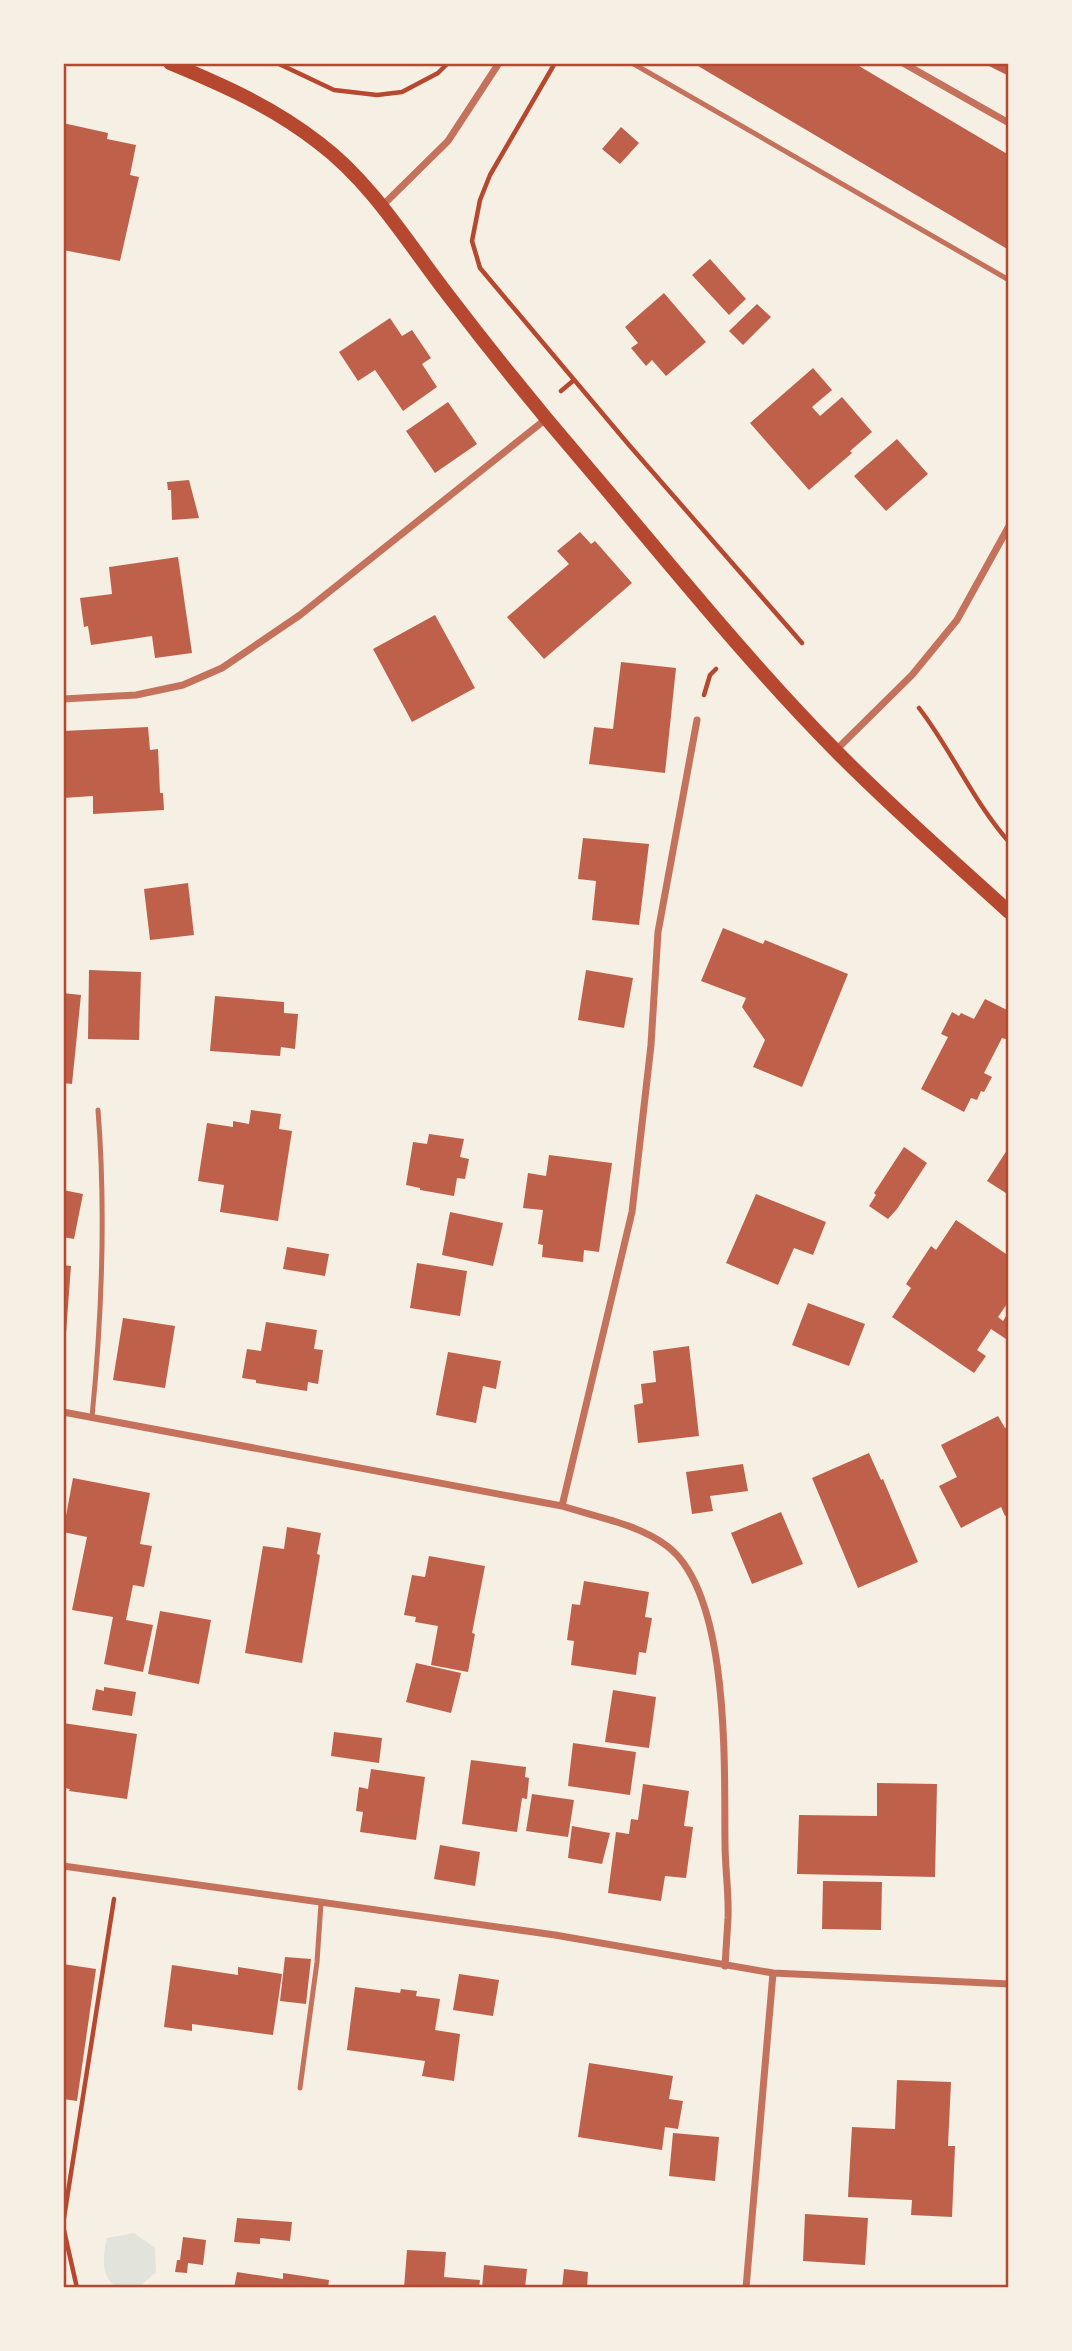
<svg xmlns="http://www.w3.org/2000/svg" width="1072" height="2351" viewBox="0 0 1072 2351" font-family="'Sofia Sans Condensed',sans-serif">
  <rect width="100%" height="100%" fill="#f6efe4"/>
  <path fill="#e2e4dc" d="M 134,2233 L 155,2248 L 156,2272 L 138,2288 C 133,2288 126,2289 121,2288 C 99,2282 103,2254 107,2238 Z"/>
  <path fill="#bf614a" d="M 693,63 L 854,63 L 1009,155 L 1009,250 Z
    M 983,63 L 1009,63 L 1009,76 Z
    M 63,123 L 108,133 L 107,139 L 136,145 L 130,175 L 139,177 L 120,261 L 63,250 Z
    M 621,127 L 639,143 L 620,164 L 602,149 Z
    M 710,259 L 746,299 L 729,315 L 692,275 Z
    M 664,293 L 706,342 L 666,376 L 652,360 L 646,366 L 631,348 L 638,343 L 625,327 Z
    M 757,304 L 771,317 L 743,345 L 729,331 Z
    M 390,318 L 402,336 L 412,330 L 431,358 L 422,364 L 437,387 L 403,411 L 375,370 L 358,381 L 339,352 Z
    M 813,368 L 832,390 L 812,407 L 820,416 L 842,397 L 872,432 L 850,451 L 852,453 L 809,490 L 750,423 Z
    M 448,402 L 477,444 L 435,473 L 406,431 Z
    M 897,439 L 928,474 L 886,511 L 854,476 Z
    M 189,480 L 199,518 L 172,520 L 171,490 L 168,490 L 167,482 Z
    M 580,532 L 591,544 L 595,541 L 632,583 L 544,659 L 507,617 L 569,564 L 557,551 Z
    M 178,557 L 192,653 L 155,658 L 152,636 L 91,645 L 88,626 L 84,627 L 80,598 L 112,594 L 109,567 Z
    M 435,615 L 475,688 L 412,722 L 373,649 Z
    M 621,662 L 676,668 L 665,773 L 589,764 L 594,727 L 613,729 Z
    M 148,727 L 150,750 L 158,749 L 160,793 L 163,793 L 164,810 L 93,814 L 93,796 L 63,798 L 63,731 Z
    M 583,838 L 649,844 L 639,925 L 592,920 L 596,881 L 578,879 Z
    M 188,883 L 194,935 L 150,940 L 144,889 Z
    M 723,928 L 763,944 L 765,940 L 848,974 L 802,1087 L 753,1067 L 765,1040 L 742,1007 L 746,998 L 701,981 Z
    M 89,970 L 141,972 L 139,1040 L 88,1039 Z
    M 586,970 L 633,978 L 624,1028 L 578,1020 Z
    M 63,993 L 81,995 L 72,1084 L 63,1083 Z
    M 215,996 L 284,1002 L 284,1013 L 298,1014 L 295,1049 L 281,1047 L 280,1056 L 210,1051 Z
    M 985,999 L 1009,1011 L 1009,1040 L 1002,1038 L 984,1073 L 992,1077 L 984,1092 L 981,1091 L 977,1100 L 971,1098 L 964,1112 L 921,1089 L 948,1037 L 941,1034 L 952,1012 L 959,1016 L 961,1013 L 974,1019 Z
    M 251,1110 L 281,1114 L 279,1129 L 292,1131 L 278,1221 L 220,1212 L 224,1185 L 198,1181 L 207,1123 L 233,1127 L 233,1121 L 249,1124 Z
    M 429,1134 L 464,1139 L 460,1157 L 469,1159 L 465,1179 L 457,1178 L 454,1196 L 420,1190 L 420,1188 L 406,1185 L 413,1142 L 427,1144 Z
    M 904,1147 L 927,1163 L 897,1209 L 888,1219 L 869,1206 L 876,1195 L 874,1193 Z
    M 1009,1147 L 1009,1195 L 987,1181 Z
    M 549,1155 L 612,1163 L 599,1252 L 584,1250 L 583,1262 L 542,1257 L 543,1245 L 538,1244 L 543,1210 L 523,1208 L 528,1173 L 546,1176 Z
    M 63,1190 L 83,1194 L 74,1239 L 63,1237 Z
    M 756,1194 L 826,1222 L 813,1255 L 794,1248 L 778,1285 L 726,1263 Z
    M 450,1212 L 503,1223 L 493,1266 L 442,1255 Z
    M 956,1220 L 1009,1256 L 1009,1301 L 998,1317 L 1003,1321 L 1009,1311 L 1009,1341 L 991,1329 L 977,1350 L 986,1356 L 974,1373 L 892,1317 L 911,1288 L 906,1284 L 931,1246 L 936,1250 Z
    M 287,1247 L 329,1254 L 325,1276 L 283,1269 Z
    M 417,1263 L 467,1271 L 460,1316 L 410,1308 Z
    M 63,1265 L 71,1266 L 66,1333 L 63,1333 Z
    M 808,1303 L 865,1324 L 849,1366 L 792,1345 Z
    M 123,1318 L 175,1326 L 165,1388 L 113,1380 Z
    M 266,1322 L 317,1330 L 314,1349 L 323,1350 L 318,1384 L 308,1382 L 307,1391 L 256,1383 L 256,1380 L 242,1378 L 247,1349 L 261,1351 Z
    M 689,1346 L 699,1436 L 638,1443 L 634,1405 L 643,1403 L 641,1384 L 656,1382 L 653,1351 Z
    M 448,1352 L 501,1361 L 496,1389 L 483,1386 L 476,1423 L 436,1415 Z
    M 998,1416 L 1005,1428 L 1009,1426 L 1009,1514 L 1005,1516 L 1001,1507 L 961,1528 L 939,1486 L 957,1477 L 941,1445 Z
    M 869,1453 L 881,1480 L 883,1479 L 918,1562 L 858,1588 L 812,1478 Z
    M 743,1464 L 748,1491 L 710,1496 L 713,1511 L 692,1514 L 686,1472 Z
    M 73,1478 L 150,1493 L 140,1544 L 152,1546 L 144,1587 L 133,1585 L 126,1620 L 153,1625 L 143,1672 L 104,1664 L 113,1617 L 72,1610 L 87,1537 L 63,1532 Z
    M 781,1512 L 803,1564 L 752,1584 L 731,1533 Z
    M 287,1527 L 321,1533 L 317,1554 L 320,1555 L 302,1663 L 245,1653 L 263,1546 L 284,1549 Z
    M 429,1556 L 485,1566 L 472,1633 L 475,1634 L 468,1672 L 431,1665 L 438,1626 L 415,1622 L 416,1617 L 404,1615 L 412,1575 L 425,1577 Z
    M 584,1581 L 649,1592 L 645,1617 L 652,1618 L 646,1653 L 639,1652 L 636,1675 L 571,1665 L 574,1641 L 567,1640 L 572,1604 L 580,1605 Z
    M 160,1611 L 211,1620 L 199,1684 L 148,1674 Z
    M 416,1663 L 461,1673 L 451,1713 L 406,1702 Z
    M 104,1687 L 136,1692 L 132,1716 L 92,1710 L 96,1689 L 104,1691 Z
    M 613,1690 L 656,1697 L 649,1748 L 605,1742 Z
    M 63,1723 L 137,1734 L 127,1799 L 69,1791 L 70,1789 L 63,1788 Z
    M 334,1732 L 382,1738 L 379,1763 L 331,1756 Z
    M 573,1743 L 636,1752 L 630,1795 L 568,1786 Z
    M 471,1760 L 526,1767 L 525,1777 L 529,1778 L 527,1799 L 522,1798 L 517,1832 L 462,1824 Z
    M 371,1769 L 425,1777 L 416,1840 L 360,1832 L 363,1812 L 356,1811 L 359,1787 L 368,1789 Z
    M 877,1783 L 937,1784 L 935,1877 L 797,1874 L 799,1815 L 877,1816 Z
    M 643,1784 L 689,1791 L 684,1826 L 693,1827 L 686,1878 L 665,1876 L 661,1901 L 608,1893 L 616,1832 L 629,1834 L 631,1819 L 638,1820 Z
    M 532,1794 L 574,1800 L 568,1837 L 526,1831 Z
    M 572,1826 L 610,1833 L 602,1864 L 568,1858 Z
    M 440,1845 L 480,1852 L 475,1886 L 434,1879 Z
    M 823,1881 L 882,1882 L 881,1930 L 822,1929 Z
    M 285,1957 L 311,1959 L 306,2004 L 280,2001 Z
    M 63,1964 L 96,1969 L 77,2101 L 63,2099 Z
    M 172,1965 L 238,1975 L 238,1967 L 282,1974 L 273,2035 L 192,2024 L 192,2031 L 164,2027 Z
    M 459,1974 L 499,1980 L 493,2016 L 453,2010 Z
    M 355,1987 L 400,1993 L 401,1989 L 417,1991 L 416,1996 L 440,1999 L 435,2030 L 460,2034 L 454,2081 L 422,2076 L 425,2061 L 347,2050 Z
    M 589,2063 L 673,2076 L 669,2099 L 683,2101 L 678,2129 L 665,2127 L 662,2150 L 578,2137 Z
    M 897,2080 L 951,2082 L 948,2146 L 955,2146 L 952,2217 L 911,2215 L 912,2200 L 848,2197 L 852,2127 L 895,2129 Z
    M 673,2133 L 719,2137 L 715,2181 L 669,2176 Z
    M 805,2214 L 868,2218 L 865,2265 L 803,2261 Z
    M 237,2218 L 292,2222 L 290,2241 L 260,2238 L 260,2244 L 234,2242 Z
    M 183,2237 L 206,2240 L 203,2265 L 188,2263 L 187,2273 L 175,2272 L 177,2260 L 180,2260 Z
    M 407,2250 L 446,2252 L 444,2277 L 480,2280 L 479,2288 L 404,2288 Z
    M 484,2265 L 527,2269 L 525,2288 L 482,2288 Z
    M 564,2269 L 588,2272 L 587,2288 L 562,2288 Z
    M 237,2272 L 283,2279 L 283,2273 L 329,2280 L 328,2288 L 234,2288 Z"/>
  <g fill="none" stroke-linecap="round" stroke-linejoin="round">
    <path stroke="#b5482f" stroke-width="4.5" d="M 277,63 L 334,90 L 377,95 L 402,92 L 438,73 L 448,63
      M 555,63 L 490,175 L 480,200 L 472,241 L 480,268 L 629,445 L 802,643
      M 561,391 L 574,380
      M 704,695 L 710,675 L 716,669
      M 919,708 C 952,751 973,801 1009,842
      M 63,2224 L 114,1899
      M 63,2226 L 77,2288"/>
    <path stroke="#c5725c" stroke-width="5" d="M 632,63 L 1009,280
      M 92,1417 C 102,1315 106,1212 98,1110
      M 300,2088 L 317,1962 L 321,1903"/>
    <path stroke="#c5725c" stroke-width="7" d="M 903,63 L 1009,123
      M 382,206 L 448,141 L 499,63
      M 63,699 L 136,695 L 183,685 L 222,668 L 300,615 L 546,419
      M 836,750 L 912,675 L 957,620 L 1009,526
      M 63,1412 L 562,1506 C 596,1517 638,1524 667,1546 C 731,1594 724,1770 725,1843 C 725,1868 729,1893 728,1918 C 727,1934 726,1950 725,1966
      M 562,1506 L 632,1212 L 651,1045 L 658,932 L 697,720
      M 63,1866 L 555,1935 L 773,1973 L 1009,1984
      M 746,2288 L 773,1973"/>
    <path stroke="#b5482f" stroke-width="14" d="M 170,63 C 223,85 273,107 319,143 C 372,183 407,242 448,295 C 493,354 540,412 589,469 C 670,564 748,662 836,751 C 891,807 951,859 1009,912"/>
  </g>
  <rect width="1072" height="2351" fill="none" stroke="#f6efe4" stroke-width="130"/>
  <rect x="65" y="65" width="942" height="2221" fill="none" stroke="#b5482f" stroke-width="2.5"/>
</svg>
